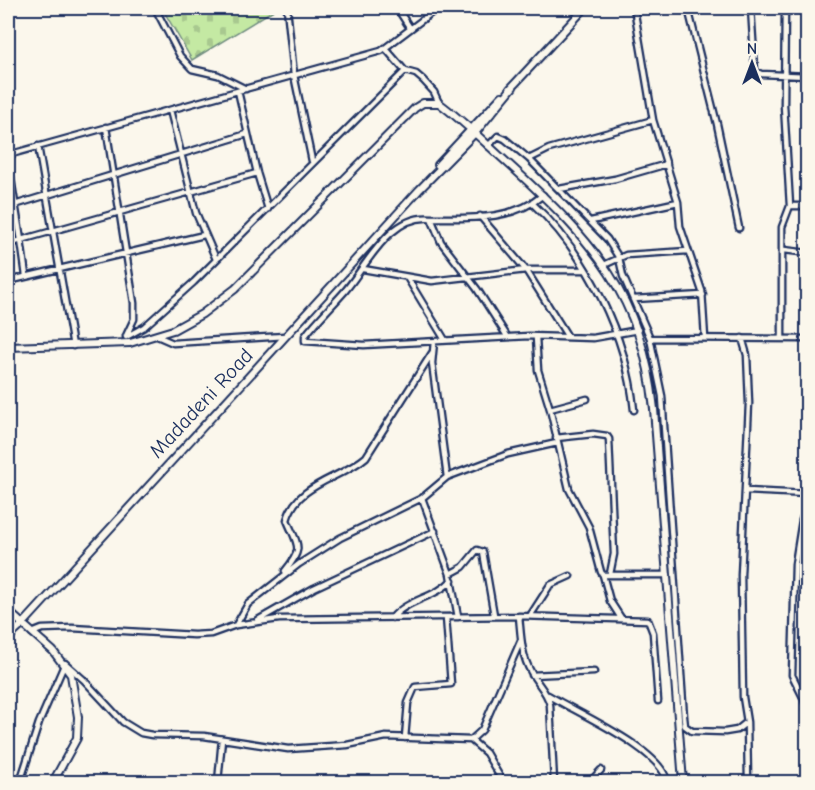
<svg xmlns="http://www.w3.org/2000/svg" width="815" height="790" viewBox="0 0 815 790" font-family="'Comic Neue',sans-serif">
  <defs>
    <pattern id="cemetery-stones" width="16" height="16" patternUnits="userSpaceOnUse" patternTransform="scale(1.5)"><rect width="16" height="16" fill="#c4e9a3"/><path d="M2 7V4a2 2 0 0 1 4 0v3zM10 15v-3a2 2 0 0 1 4 0v3z" fill="#a8c88f"/></pattern>
  </defs>
  <rect width="100%" height="100%" fill="#fbf7ec"/>
  <filter id="ink" filterUnits="userSpaceOnUse"><feTurbulence type="fractalNoise" baseFrequency=".0167" numOctaves="2"/><feDisplacementMap in="SourceGraphic" scale="12" xChannelSelector="R" yChannelSelector="G"/><feConvolveMatrix kernelMatrix="1 2 1 2 8 2 1 2 1" color-interpolation-filters="sRGB"/></filter>
  <g filter="url(#ink)">
    <path fill="url(#cemetery-stones)" stroke="#708c80" stroke-width="1.5" d="M 162,8 L 277,8 L 192,60 Z"/>
    <g fill="none" stroke-linecap="round" stroke-linejoin="round">
      <defs>
        <path id="minor" d="M 155,8 L 180,56 L 192,69 L 218,75 L 246,89
          M 287,8 L 294,75 L 312,161
          M 397,8 L 410,28
          M 634,8 L 653,120 L 678,202 L 680,226 L 702,291 L 705,338
          M 688,8 L 717,124 L 739,228
          M 751,8 L 755,71 L 761,74 L 808,76
          M 386,49 L 405,71 L 416,74 L 423,80 L 434,92 L 439,103
          M 238,91 L 257,173 L 268,209
          M 170,110 L 196,213 L 216,259
          M 106,127 L 134,303 L 134,319 L 126,336
          M 38,146 L 73,346
          M 488,146 L 498,136 L 505,139 L 529,159 L 607,239 L 619,258 L 623,276 L 650,338 L 662,396 L 684,717 L 685,726 L 692,731 L 725,732 L 737,730 L 747,722 L 743,697 L 741,575 L 749,403 L 747,355 L 742,338
          M 8,155 L 381,51 L 438,8
          M 529,159 L 549,149 L 653,120
          M 8,160 L 21,240 L 8,245
          M 559,189 L 615,179 L 667,164
          M 533,204 C 587,253 627,337 634,410
          M 790,206 L 808,206
          M 8,207 L 247,134
          M 480,216 L 526,270 L 568,337
          M 431,218 C 390,214 367,265 345,291 C 332,306 317,320 305,336 L 305,341 L 364,345 L 529,336 L 593,338 L 638,330
          M 591,221 L 678,202
          M 784,250 L 808,253
          M 604,265 L 626,255 L 688,251
          M 363,269 L 432,281 L 526,270 L 584,270
          M 26,276 L 21,240 L 257,173
          M 408,279 L 445,340
          M 8,281 L 204,235
          M 634,299 L 703,295
          M 157,336 L 173,343 L 285,336
          M 507,336 L 477,289 L 441,242 L 431,218 C 468,218 513,221 543,195
          M 126,337 L 144,327 L 194,282 L 405,71
          M 536,337 L 538,370 L 550,409 L 569,489 L 589,527 L 601,572 L 603,575 L 668,575
          M 650,338 L 808,339
          M 782,339 L 782,227 L 790,206 L 784,105 L 785,8
          M 550,409 L 587,399
          M 556,438 L 593,434 L 607,436 L 609,439 L 614,554 L 610,574
          M 447,477 L 508,454 L 557,443
          M 747,491 L 808,494
          M 422,498 L 450,574 L 458,617
          M 808,503 L 802,520 L 795,564 L 792,675 L 804,699 L 808,714
          M 285,571 C 305,547 297,545 287,520 C 297,483 341,479 366,457 L 432,353
          M 450,574 L 463,567 L 477,550 L 483,552 L 494,615
          M 603,575 L 610,601 L 621,618
          M 530,616 L 550,585 L 570,576
          M 392,618 C 407,599 436,598 452,580
          M 258,620 L 314,588 L 435,531
          M 236,625 L 248,604 L 299,564 L 340,538 L 422,498 L 447,477 L 432,363 L 434,342
          M 32,633 L 42,629 L 72,628 L 194,635 L 211,634 L 236,625 L 279,619 L 519,616
          M 532,675 L 594,672
          M 548,695 C 575,712 663,750 667,782
          M 747,722 L 748,782
          M 405,738 L 408,703 L 415,687 L 451,684 L 446,617
          M 471,740 L 486,753 L 503,782
          M 20,782 L 39,723 L 65,663 L 84,680 L 123,722 L 141,733 L 152,735 L 204,736 L 288,749 L 347,745 L 386,737 L 471,740 L 482,730 L 521,640
          M 218,782 L 222,739
          M 554,782 L 550,705 C 547,691 537,684 531,672 C 521,655 521,635 519,616 L 648,620 L 653,633 L 658,701
          M 590,782 L 601,770"/>
        <path id="tertiary" d="M 510,89 L 585,8
          M 438,165 L 502,96
          M 8,347 L 130,343 L 173,330 L 202,314 L 235,289 L 415,108 L 423,103 L 439,103 C 465,122 488,146 512,167 C 593,241 642,295 654,409 L 683,782
          M 8,611 L 53,651 L 71,675 L 78,717 L 77,738 L 53,782
          M 8,638 L 22,625 L 419,190 L 475,133 L 513,87"/>
      </defs>
      <use href="#minor" stroke="#1b2f5e" stroke-width="9"/>
      <use href="#tertiary" stroke="#1b2f5e" stroke-width="10"/>
      <use href="#minor" stroke="#fbf7ec" stroke-width="4.5"/>
      <use href="#tertiary" stroke="#fbf7ec" stroke-width="6"/>
    </g>
  </g>
  <g text-anchor="middle" dominant-baseline="central" stroke-width="5" stroke-linejoin="round" paint-order="stroke">
    <g font-size="21" fill="#1b2f5e" stroke="#fbf7ec">
      <text transform="translate(201 403) rotate(-47)">Madadeni Road</text>
    </g>
  </g>
  <rect width="815" height="790" fill="none" stroke="#fbf7ec" stroke-width="30"/>
  <rect x="15" y="15" width="785" height="760" fill="none" stroke="#1b2f5e" stroke-width="2" filter="url(#ink)"/>
  <g transform="translate(752 63)" stroke="#fbf7ec" stroke-width="4.5" paint-order="stroke">
  <path d="M0-4.5L10 22L0 15L-10 22Z" fill="#1b2f5e"/>
  <text y="-9" font-size="16" font-weight="bold" text-anchor="middle" fill="#1b2f5e">N</text>
  </g>
</svg>
